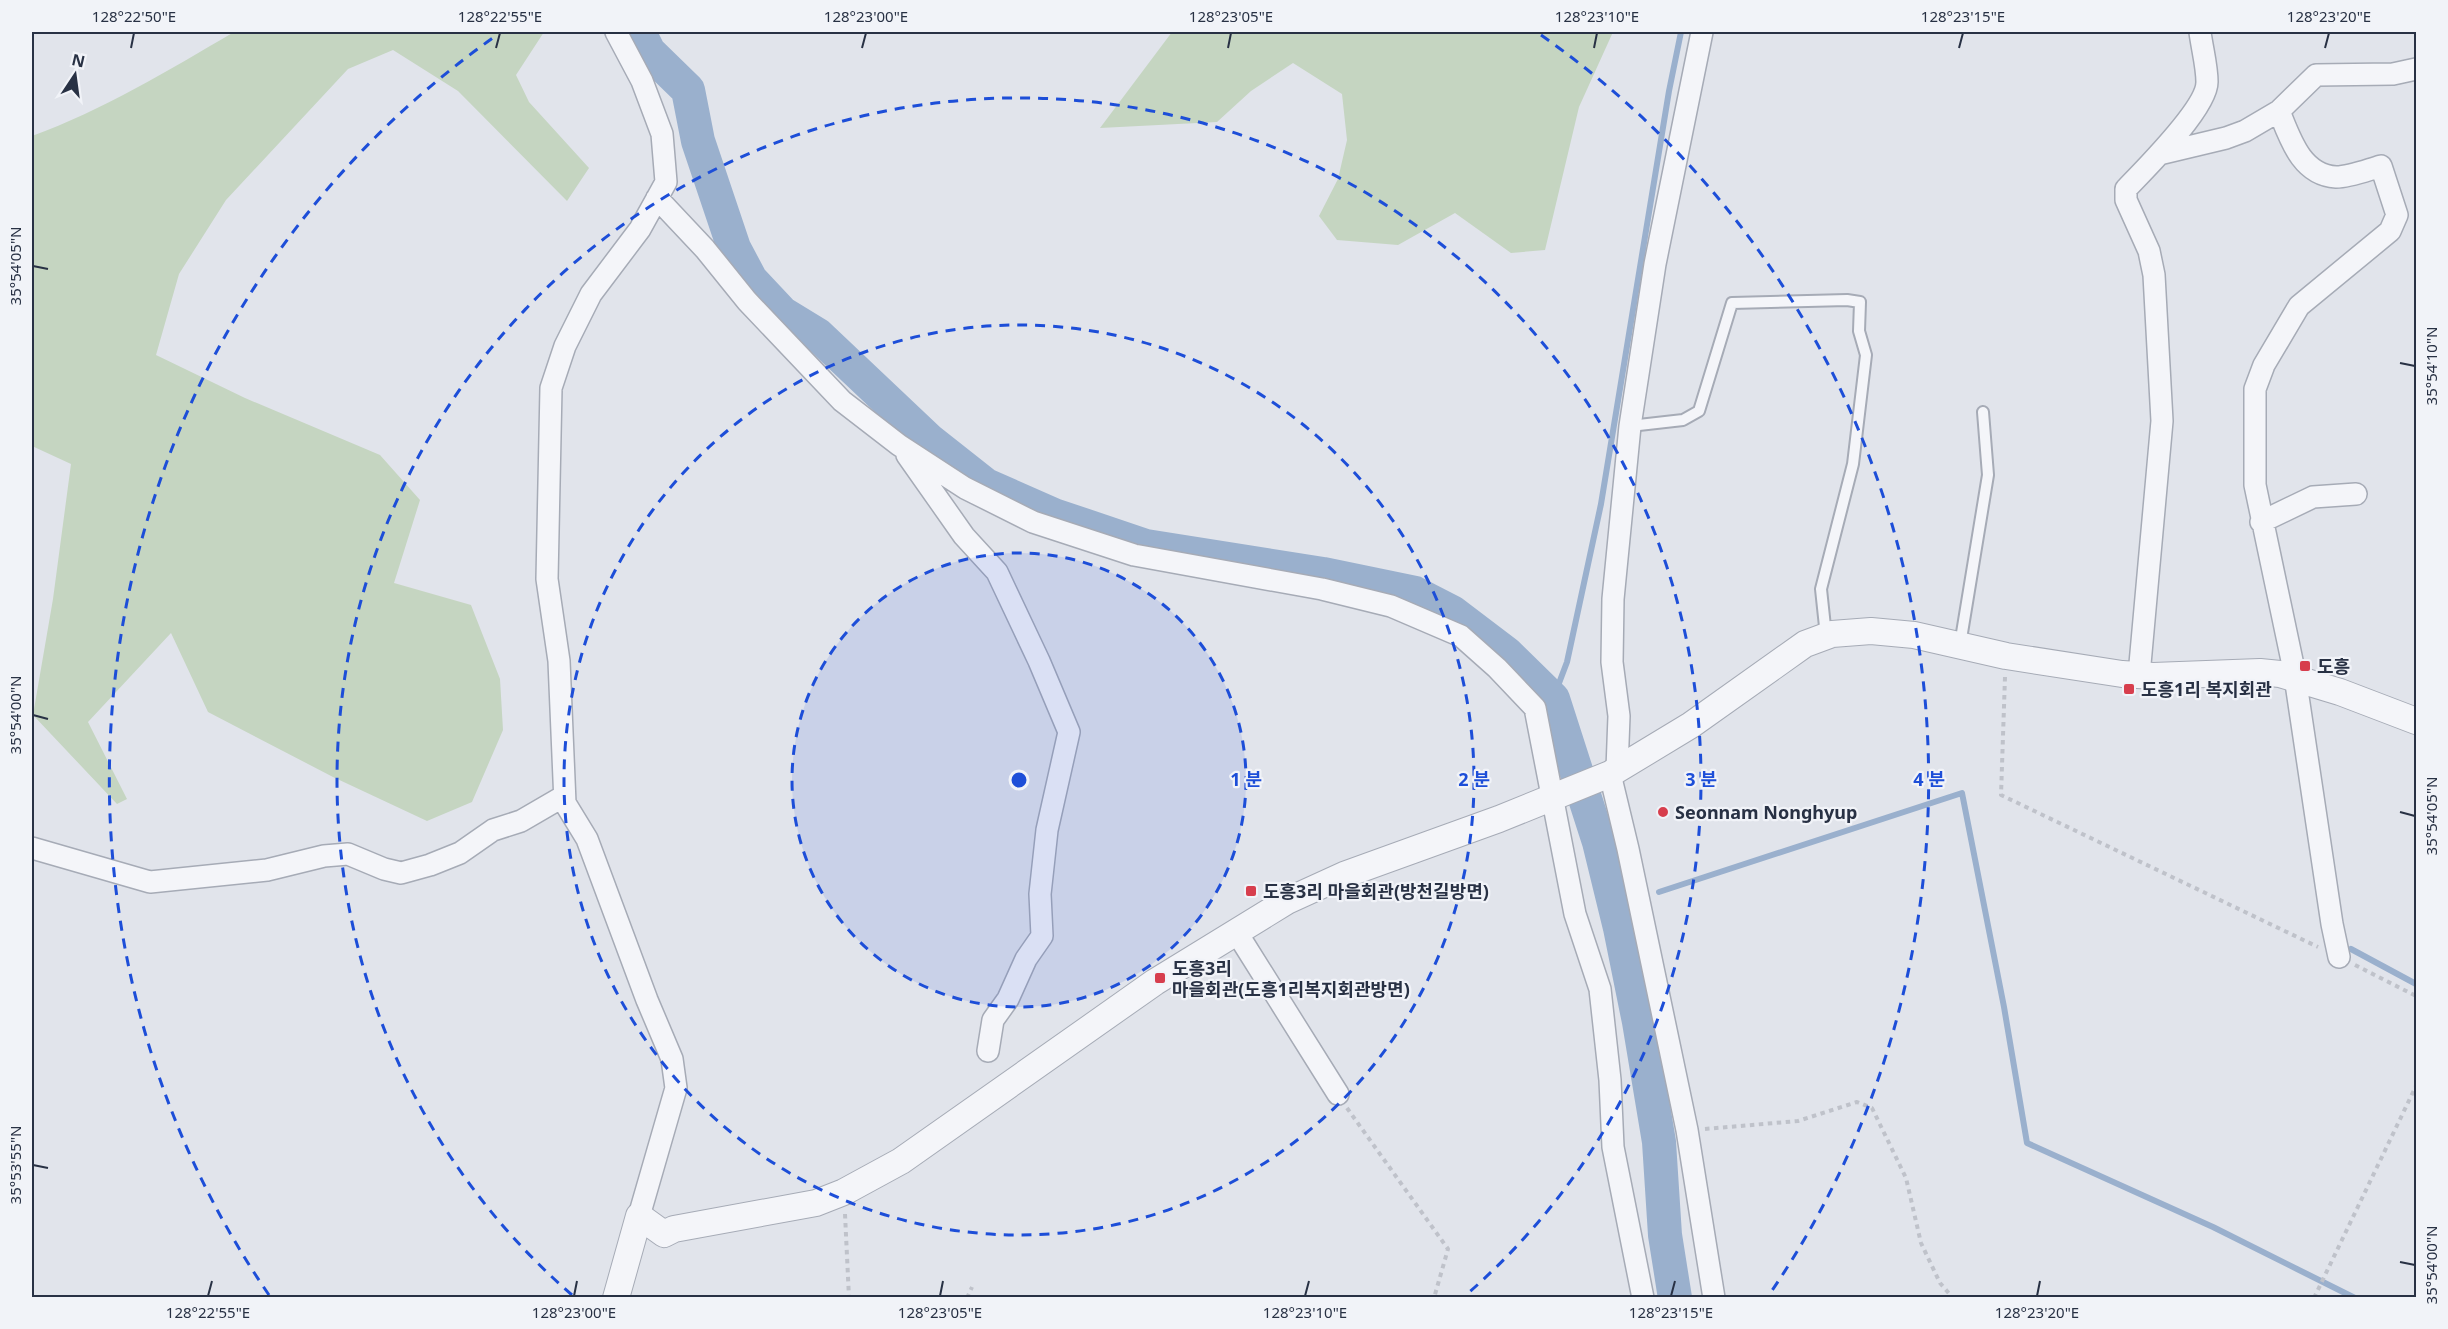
<svg xmlns="http://www.w3.org/2000/svg" width="2448" height="1329" viewBox="0 0 2448 1329" font-family="'Noto Sans','Noto Sans KR',sans-serif">
  <rect width="100%" height="100%" fill="#e1e4eb"/>
  <path fill="#c5d5c1" d="M 234,32 L 544,32 L 516,75 L 529,102 L 589,168 L 567,201 L 458,91 L 393,50 L 348,69 L 226,200 L 179,274 L 156,355 L 245,398 L 380,455 L 420,500 L 394,583 L 471,605 L 500,679 L 503,730 L 472,802 L 427,821 L 333,777 L 208,712 L 171,633 L 88,722 L 127,799 L 117,804 L 33,715 L 53,599 L 71,464 L 32,446 L 32,136 C 103,110 169,70 234,32 Z
    M 1172,32 L 1613,32 L 1579,107 L 1545,250 L 1511,253 L 1455,213 L 1398,245 L 1337,240 L 1319,216 L 1338,179 L 1347,140 L 1342,94 L 1293,63 L 1251,91 L 1217,122 L 1100,128 Z"/>
  <g fill="none" stroke-linecap="round" stroke-linejoin="round">
    <path stroke="#9ab0cd" stroke-width="6" d="M 1553,699 L 1567,662 L 1601,504 L 1669,91 L 1681,32
      M 1659,892 L 1962,793 L 2004,1007 L 2027,1143 L 2213,1227 L 2355,1298
      M 2351,949 L 2416,984"/>
    <path stroke="#9ab0cd" stroke-width="34" d="M 639,32 L 649,52 L 688,90 L 698,141 L 734,248 L 751,280 L 782,313 L 818,335 L 929,440 L 986,485 L 1054,515 L 1146,546 L 1323,574 L 1415,593 L 1452,612 L 1506,653 L 1553,699 L 1599,842 L 1620,928 L 1639,1022 L 1659,1142 L 1665,1235 L 1675,1298"/>
    <defs>
      <path id="service" d="M 1630,426 L 1683,420 L 1699,411 L 1732,303 L 1847,300 L 1860,302 L 1859,331 L 1866,355 L 1853,464 L 1821,589 L 1826,636
        M 1960,645 L 1988,475 L 1983,412"/>
      <path id="minor" d="M 616,32 L 642,81 L 662,134 L 666,182 L 640,229 L 591,294 L 565,346 L 551,388 L 547,579 L 559,661 L 565,803 L 587,839 L 647,1000 L 672,1059 L 676,1088 L 639,1216
        M 2159,154 L 2226,138 L 2245,131 L 2279,111
        M 657,198 L 705,249 L 747,301 L 842,401 L 899,445 L 965,488 L 1033,522 L 1134,555 L 1322,589 L 1391,606 L 1461,636 L 1497,668 L 1535,708 L 1575,914 L 1600,989 L 1610,1080 L 1613,1147 L 1643,1298
        M 907,455 L 964,536 L 997,572 L 1039,661 L 1069,732 L 1047,830 L 1040,894 L 1042,936 L 1026,959 L 1008,999 L 993,1020 L 988,1051
        M 2261,522 L 2313,497 L 2356,494
        M 2139,675 L 2162,421 L 2154,275 L 2149,251 L 2126,200 L 2126,189 C 2145,169 2207,108 2207,82 C 2207,66 2202,48 2200,32
        M 1617,769 L 1619,716 L 1612,662 L 1613,599 L 1630,426 L 1655,264 L 1702,32
        M 1610,774 L 1628,849 L 1687,1130 L 1714,1298
        M 32,848 L 150,882 L 267,870 L 324,856 L 348,854 L 384,869 L 401,873 L 430,865 L 460,853 L 493,830 L 521,821 L 564,796
        M 1237,933 L 1338,1094
        M 2339,957 L 2332,924 L 2294,670 L 2255,485 L 2255,389 L 2264,365 L 2299,306 L 2390,231 L 2397,215 L 2381,166 C 2367,170 2350,177 2336,177 C 2301,175 2290,138 2279,111 L 2316,75 L 2393,74 L 2416,69"/>
      <path id="tertiary" d="M 616,1298 L 639,1216 L 664,1234 L 674,1229 L 816,1203 L 844,1192 L 901,1161 L 1155,982 L 1287,901 L 1344,875 L 1499,819 L 1610,774 L 1691,725 L 1805,644 L 1832,634 L 1871,631 L 1914,635 L 2006,656 L 2122,674 L 2153,676 L 2260,672 L 2280,674 L 2340,692 L 2416,721"/>
    </defs>
    <use href="#service" stroke="#a6abb6" stroke-width="14"/>
    <use href="#minor" stroke="#a6abb6" stroke-width="24"/>
    <use href="#tertiary" stroke="#a6abb6" stroke-width="28"/>
    <path stroke="#bfc2ca" stroke-width="4" stroke-dasharray="4.5 4.5" stroke-linecap="butt" d="M 2005,677 L 2001,795 L 2318,947
      M 2355,965 L 2416,996
      M 1347,1108 L 1448,1249 L 1434,1298
      M 1705,1129 L 1798,1121 L 1857,1102 L 1872,1108 L 1906,1178 L 1921,1243 L 1940,1283 L 1953,1298
      M 845,1214 L 849,1298
      M 967,1298 L 972,1287
      M 2314,1298 L 2416,1086"/>
    <use href="#service" stroke="#f4f5f9" stroke-width="10"/>
    <use href="#minor" stroke="#f4f5f9" stroke-width="21"/>
    <use href="#tertiary" stroke="#f4f5f9" stroke-width="26"/>
  </g>
  <path fill="none" stroke="#283144" stroke-width="2" d="M 131,48 L 134,33M 496,48 L 500,33M 862,48 L 866,33M 1228,48 L 1231,33M 1594,48 L 1597,33M 1959,48 L 1963,33M 2325,48 L 2329,33M 33,266 L 48,269M 2400,363 L 2415,366M 33,715 L 48,719M 2400,812 L 2415,816M 33,1165 L 48,1168M 2400,1262 L 2415,1265M 208,1296 L 212,1281M 574,1296 L 577,1281M 940,1296 L 943,1281M 1305,1296 L 1309,1281M 1671,1296 L 1675,1281M 2037,1296 L 2040,1281"/>
  <circle cx="1019" cy="780" r="227" fill="#1d4ed8" fill-opacity=".12"/>
  <g fill="none" stroke="#1d4ed8" stroke-width="3" stroke-dasharray="10 8">
    <circle cx="1019" cy="780" r="227"/>
    <circle cx="1019" cy="780" r="455"/>
    <path d="M572 1295A682 682 0 1 1 1466 1295"/>
    <path d="M269 1295A910 910 0 0 1 497 35M1541 35A910 910 0 0 1 1769 1295"/>
  </g>
  <g fill="#d73e4d" stroke="#f1f3f8" stroke-width="2">
    <rect x="2299" y="660" width="12" height="12" rx="3"/>
    <rect x="2123" y="683" width="12" height="12" rx="3"/>
    <circle cx="1663" cy="812" r="6"/>
    <rect x="1245" y="885" width="12" height="12" rx="3"/>
    <rect x="1154" y="972" width="12" height="12" rx="3"/>
  </g>
  <g text-anchor="middle" dominant-baseline="central" stroke-width="4.5" stroke-linejoin="round" paint-order="stroke">
    <g font-size="18" font-weight="bold" fill="#283144" stroke="#f1f3f8" text-anchor="start">
      <text x="2317" y="666">도흥</text>
      <text x="2141" y="689">도흥1리 복지회관</text>
      <text x="1675" y="812">Seonnam Nonghyup</text>
      <text x="1263" y="891">도흥3리 마을회관(방천길방면)</text>
      <text x="1172" y="968">도흥3리<tspan x="1172" dy="21">마을회관(도흥1리복지회관방면)</tspan></text>
    </g>
  </g>
  <circle cx="1019" cy="780" r="9" fill="#1d4ed8" stroke="#f1f3f8" stroke-width="3"/>
  <g font-size="18" text-anchor="middle" font-weight="bold" fill="#1d4ed8" stroke="#f1f3f8" stroke-width="4.5" stroke-linejoin="round" paint-order="stroke">
    <text x="1246" y="786">1 분</text>
    <text x="1474" y="786">2 분</text>
    <text x="1701" y="786">3 분</text>
    <text x="1929" y="786">4 분</text>
  </g>
  <rect width="2448" height="1329" fill="none" stroke="#f1f3f8" stroke-width="66"/>
  <g transform="translate(75 75) rotate(13)" stroke="#f1f3f8" stroke-width="4.5" paint-order="stroke">
  <path d="M0-4.5L10 22L0 15L-10 22Z" fill="#283144"/>
  <text y="-9" font-size="16" font-weight="bold" text-anchor="middle" fill="#283144">N</text>
  </g>
  <rect x="33" y="33" width="2382" height="1263" fill="none" stroke="#283144" stroke-width="2"/>
  <g font-size="15" text-anchor="middle" fill="#283144">
    <text x="134" y="22">128°22'50"E</text>
    <text x="500" y="22">128°22'55"E</text>
    <text x="866" y="22">128°23'00"E</text>
    <text x="1231" y="22">128°23'05"E</text>
    <text x="1597" y="22">128°23'10"E</text>
    <text x="1963" y="22">128°23'15"E</text>
    <text x="2329" y="22">128°23'20"E</text>
    <text transform="translate(16 266) rotate(-90)" y="5">35°54'05"N</text>
    <text transform="translate(2432 366) rotate(-90)" y="5">35°54'10"N</text>
    <text transform="translate(16 715) rotate(-90)" y="5">35°54'00"N</text>
    <text transform="translate(2432 816) rotate(-90)" y="5">35°54'05"N</text>
    <text transform="translate(16 1165) rotate(-90)" y="5">35°53'55"N</text>
    <text transform="translate(2432 1265) rotate(-90)" y="5">35°54'00"N</text>
    <text x="208" y="1318">128°22'55"E</text>
    <text x="574" y="1318">128°23'00"E</text>
    <text x="940" y="1318">128°23'05"E</text>
    <text x="1305" y="1318">128°23'10"E</text>
    <text x="1671" y="1318">128°23'15"E</text>
    <text x="2037" y="1318">128°23'20"E</text>
  </g>
</svg>
